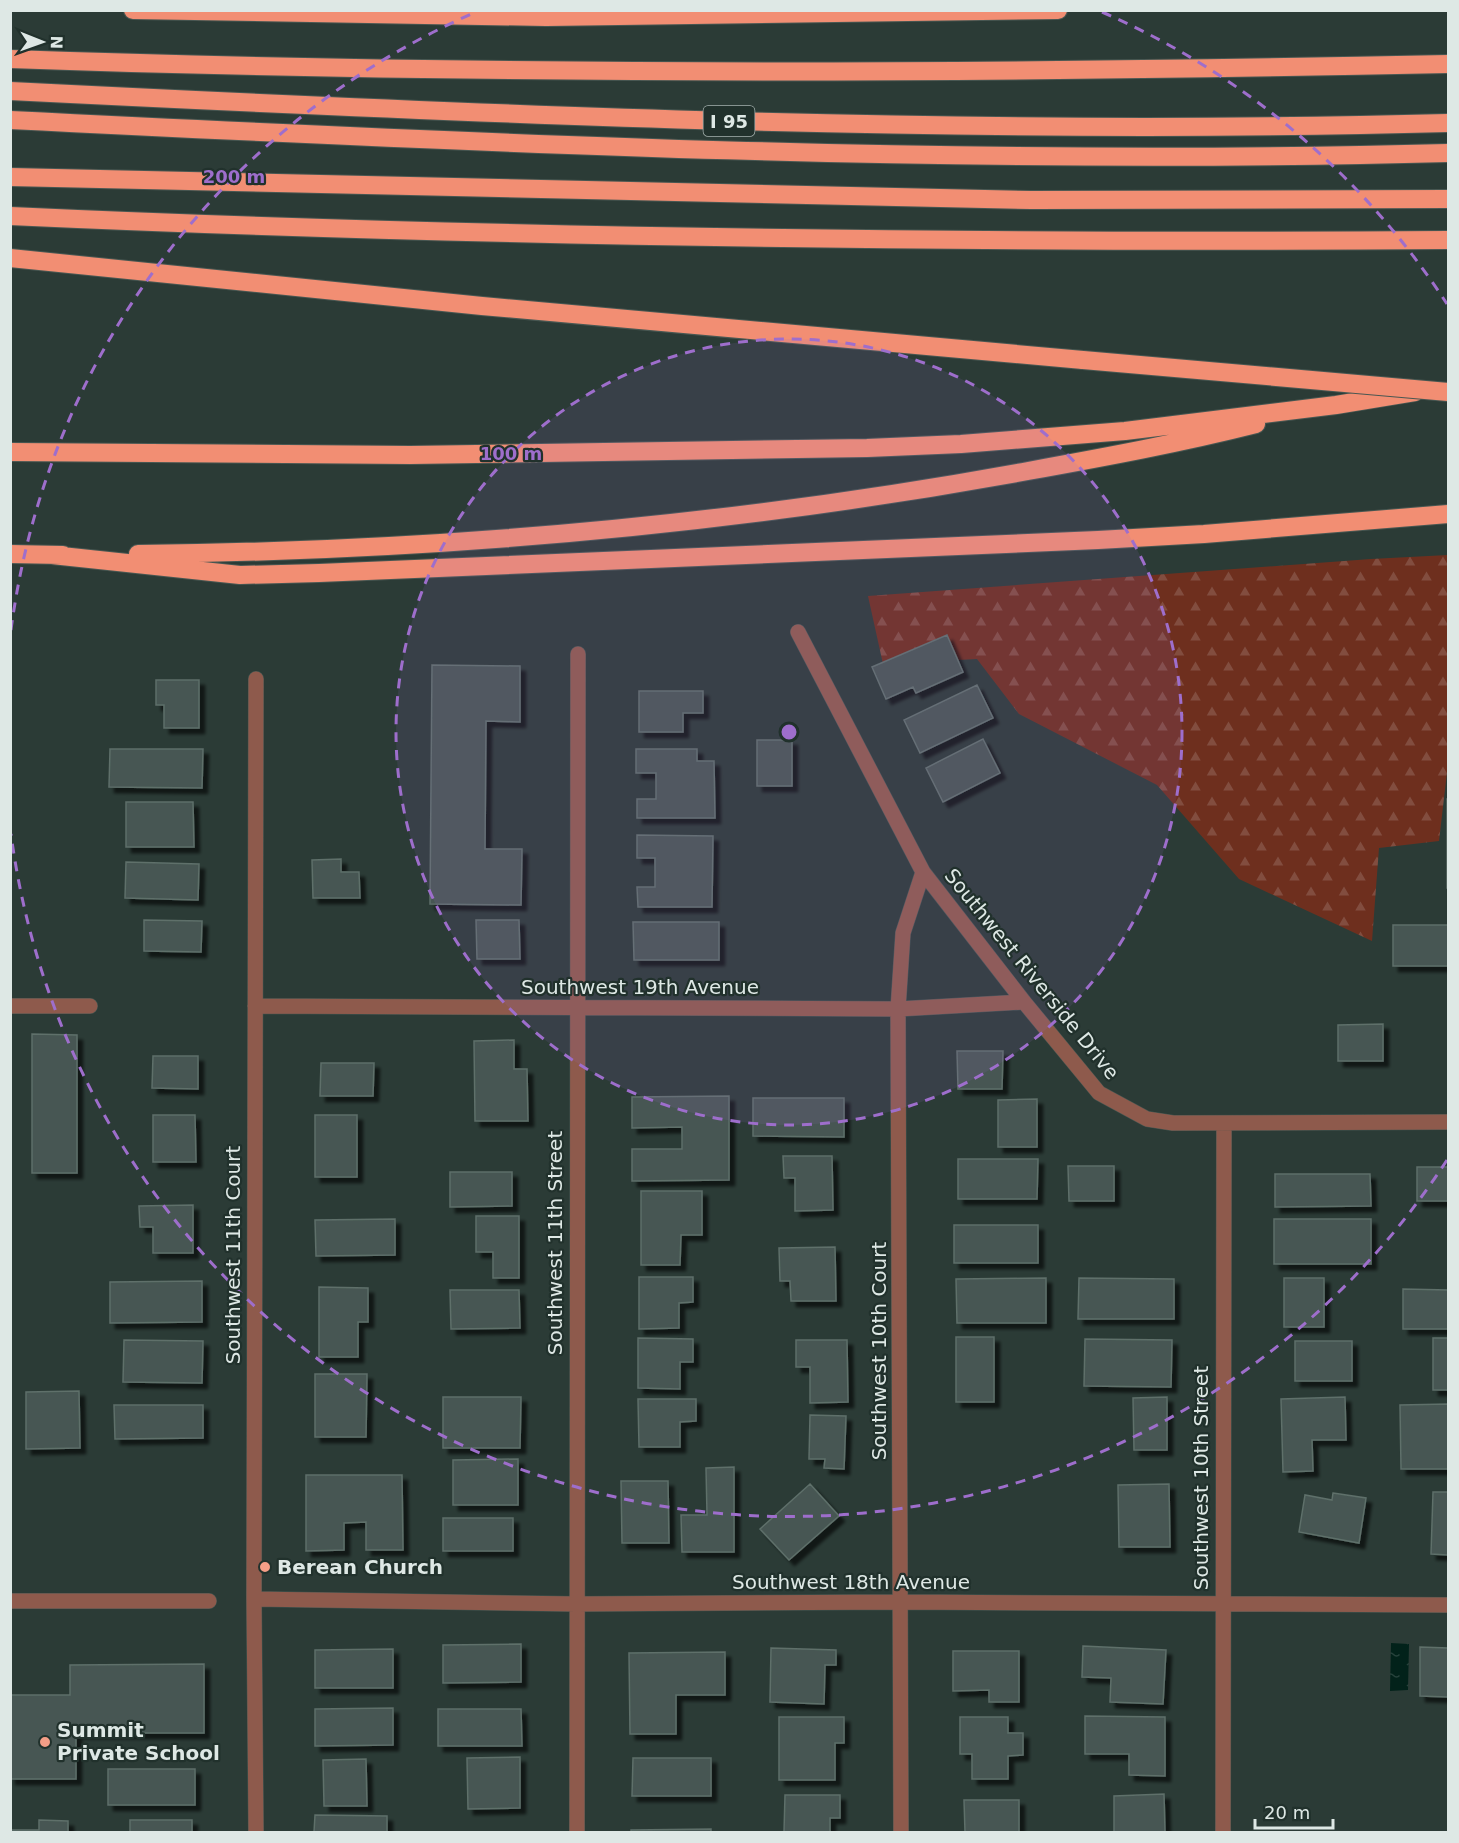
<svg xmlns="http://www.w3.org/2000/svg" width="1459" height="1843" viewBox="0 0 1459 1843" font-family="'DejaVu Sans',sans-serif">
  <defs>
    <pattern id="forest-firs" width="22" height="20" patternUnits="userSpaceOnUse" patternTransform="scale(1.5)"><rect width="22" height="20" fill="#6e2f1e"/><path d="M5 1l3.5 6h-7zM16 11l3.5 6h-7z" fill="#824d3f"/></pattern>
    <pattern id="water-ripples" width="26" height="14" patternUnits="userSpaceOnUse" patternTransform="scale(1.5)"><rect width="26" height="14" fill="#02221a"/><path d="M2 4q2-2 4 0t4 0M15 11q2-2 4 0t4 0" fill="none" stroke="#26423b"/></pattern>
    <filter id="shadow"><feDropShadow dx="5.5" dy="5.5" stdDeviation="1.5" flood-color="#0009"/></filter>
  </defs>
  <rect width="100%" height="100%" fill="#2b3b36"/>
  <path fill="url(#forest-firs)" d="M 1448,555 L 1448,764 L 1439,841 L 1379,848 L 1372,941 L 1239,879 L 1157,785 L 1019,714 L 977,659 L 883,664 L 868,596 L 1371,559 Z"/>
  <path fill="url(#water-ripples)" d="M 1391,1643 L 1409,1644 L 1408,1690 L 1390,1691 Z"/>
  <path fill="#465752" stroke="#5e6f6a" stroke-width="1.5" filter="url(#shadow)" d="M 947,635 L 963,672 L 916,693 L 913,687 L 886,699 L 872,667 Z
    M 432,665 L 520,666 L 520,722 L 486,721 L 485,849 L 522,849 L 521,905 L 430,904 Z
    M 156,680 L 199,680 L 199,728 L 164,728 L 164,705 L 156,705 Z
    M 977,685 L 993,718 L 920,753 L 904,720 Z
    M 639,691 L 703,691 L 703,713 L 683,713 L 683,732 L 639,732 Z
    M 983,739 L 1000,773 L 943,802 L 926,768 Z
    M 757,740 L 792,740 L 792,786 L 757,786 Z
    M 110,749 L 203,749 L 202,788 L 109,787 Z
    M 636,749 L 697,749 L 697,761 L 714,761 L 715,818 L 637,818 L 637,799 L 656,799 L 656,773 L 636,773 Z
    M 1447,799 L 1448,799 L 1448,888 L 1447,888 Z
    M 126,802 L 193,802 L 194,847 L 126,847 Z
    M 637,835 L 713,836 L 712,907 L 638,907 L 637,887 L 655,887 L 655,858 L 637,858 Z
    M 341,859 L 341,872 L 359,872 L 360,898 L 313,898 L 312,860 Z
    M 126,862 L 199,864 L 198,900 L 125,898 Z
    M 144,920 L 202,921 L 201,952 L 144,951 Z
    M 476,920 L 519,920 L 520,959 L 477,959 Z
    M 633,922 L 719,922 L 719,960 L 634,960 Z
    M 1393,925 L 1448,925 L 1448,966 L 1393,966 Z
    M 1383,1024 L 1383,1061 L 1338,1061 L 1338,1025 Z
    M 32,1034 L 77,1035 L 77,1173 L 32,1173 Z
    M 514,1040 L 514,1069 L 527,1069 L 528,1121 L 475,1121 L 474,1041 Z
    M 957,1051 L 1003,1051 L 1002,1089 L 958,1089 Z
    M 153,1056 L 198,1056 L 198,1089 L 152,1088 Z
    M 321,1063 L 374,1063 L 373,1096 L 320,1096 Z
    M 729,1096 L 729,1180 L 632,1181 L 632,1149 L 682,1149 L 682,1127 L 632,1128 L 632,1097 Z
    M 753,1098 L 844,1098 L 844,1137 L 753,1136 Z
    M 1037,1099 L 1037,1147 L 998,1147 L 998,1100 Z
    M 153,1115 L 195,1115 L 196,1162 L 153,1162 Z
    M 315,1115 L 357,1115 L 357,1177 L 315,1177 Z
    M 783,1156 L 832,1156 L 833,1210 L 795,1211 L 795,1178 L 784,1178 Z
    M 958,1159 L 1038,1159 L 1037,1199 L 958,1199 Z
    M 1068,1166 L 1114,1166 L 1114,1201 L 1069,1201 Z
    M 1417,1167 L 1448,1167 L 1448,1201 L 1417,1201 Z
    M 450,1172 L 512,1172 L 512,1206 L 450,1207 Z
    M 1275,1174 L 1370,1174 L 1371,1206 L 1275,1207 Z
    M 641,1191 L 702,1191 L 702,1235 L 681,1235 L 680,1265 L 641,1265 Z
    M 193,1205 L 193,1253 L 153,1253 L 153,1227 L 140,1227 L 139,1206 Z
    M 476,1216 L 519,1216 L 519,1278 L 493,1278 L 493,1252 L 476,1252 Z
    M 395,1219 L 395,1255 L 316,1256 L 315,1220 Z
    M 1274,1219 L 1371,1219 L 1371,1264 L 1274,1264 Z
    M 954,1225 L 1038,1225 L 1038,1263 L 954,1263 Z
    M 835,1247 L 836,1301 L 791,1301 L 790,1281 L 780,1281 L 779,1248 Z
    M 639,1277 L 693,1277 L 693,1302 L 679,1303 L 679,1328 L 639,1329 Z
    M 1046,1278 L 1046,1323 L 957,1323 L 956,1279 Z
    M 1079,1278 L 1174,1279 L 1174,1319 L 1078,1319 Z
    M 1284,1278 L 1324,1278 L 1324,1327 L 1284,1327 Z
    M 202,1281 L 202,1322 L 110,1323 L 110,1282 Z
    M 319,1287 L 368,1288 L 368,1322 L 358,1322 L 358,1357 L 319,1357 Z
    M 1403,1289 L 1448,1290 L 1448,1329 L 1403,1329 Z
    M 450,1290 L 519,1290 L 520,1328 L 451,1329 Z
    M 956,1337 L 994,1337 L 994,1402 L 956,1402 Z
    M 638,1338 L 693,1339 L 693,1362 L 680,1362 L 680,1389 L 638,1388 Z
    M 1433,1338 L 1448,1338 L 1448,1390 L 1433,1390 Z
    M 1085,1339 L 1172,1340 L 1171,1387 L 1084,1386 Z
    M 124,1340 L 203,1341 L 202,1383 L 123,1382 Z
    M 796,1340 L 847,1340 L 848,1402 L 810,1403 L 810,1367 L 796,1367 Z
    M 1295,1341 L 1352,1341 L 1352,1381 L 1295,1381 Z
    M 315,1374 L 367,1374 L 366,1437 L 315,1437 Z
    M 79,1391 L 80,1448 L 26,1449 L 26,1392 Z
    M 443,1397 L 521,1397 L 520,1448 L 443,1448 Z
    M 1167,1397 L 1167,1450 L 1134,1450 L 1133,1398 Z
    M 1345,1397 L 1346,1440 L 1312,1440 L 1313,1471 L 1283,1472 L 1281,1399 Z
    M 638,1399 L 696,1399 L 696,1421 L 680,1422 L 680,1447 L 639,1447 Z
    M 1448,1404 L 1448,1469 L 1401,1469 L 1400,1405 Z
    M 114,1405 L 203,1405 L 203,1438 L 115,1439 Z
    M 810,1415 L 846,1416 L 844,1469 L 824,1468 L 825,1459 L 809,1459 Z
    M 518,1459 L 518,1505 L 453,1505 L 453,1460 Z
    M 734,1467 L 734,1552 L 682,1552 L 681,1515 L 707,1515 L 706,1468 Z
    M 306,1475 L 402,1475 L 403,1550 L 366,1550 L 366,1522 L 344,1523 L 344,1550 L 306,1551 Z
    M 621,1481 L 668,1481 L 669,1543 L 622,1543 Z
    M 810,1484 L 839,1516 L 789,1560 L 760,1529 Z
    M 1169,1484 L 1170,1547 L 1119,1547 L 1118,1485 Z
    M 1433,1492 L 1448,1492 L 1448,1555 L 1431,1554 Z
    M 1333,1493 L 1366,1498 L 1359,1543 L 1299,1532 L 1305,1495 L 1332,1500 Z
    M 443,1518 L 513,1518 L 513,1551 L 443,1551 Z
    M 521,1644 L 521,1682 L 443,1683 L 443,1645 Z
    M 1083,1646 L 1166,1650 L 1163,1704 L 1110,1702 L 1111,1678 L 1082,1677 Z
    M 1420,1647 L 1448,1648 L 1448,1697 L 1420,1696 Z
    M 771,1648 L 836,1650 L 836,1665 L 825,1665 L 824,1704 L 770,1702 Z
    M 393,1649 L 393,1688 L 315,1688 L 315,1650 Z
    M 953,1651 L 1019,1651 L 1019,1702 L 989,1702 L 989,1690 L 953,1691 Z
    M 725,1652 L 725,1695 L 676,1695 L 676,1734 L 630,1734 L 629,1653 Z
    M 204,1664 L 204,1733 L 76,1733 L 76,1779 L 10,1779 L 10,1695 L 70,1695 L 70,1665 Z
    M 393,1708 L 393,1745 L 315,1746 L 315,1709 Z
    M 438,1709 L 521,1709 L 522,1746 L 438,1746 Z
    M 1085,1716 L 1165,1717 L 1165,1776 L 1129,1775 L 1129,1754 L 1085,1754 Z
    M 779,1717 L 844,1717 L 844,1743 L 835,1743 L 835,1780 L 779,1780 Z
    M 960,1717 L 1008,1717 L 1008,1733 L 1023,1733 L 1023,1755 L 1008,1756 L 1008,1779 L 972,1779 L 972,1754 L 960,1754 Z
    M 520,1757 L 520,1808 L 468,1809 L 467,1758 Z
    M 633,1758 L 711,1758 L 711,1796 L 632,1796 Z
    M 366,1759 L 367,1806 L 324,1806 L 323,1760 Z
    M 108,1769 L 195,1769 L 195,1805 L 108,1805 Z
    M 1164,1794 L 1165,1832 L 1114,1832 L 1114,1796 Z
    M 785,1795 L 840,1795 L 840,1818 L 830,1818 L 830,1832 L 784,1832 Z
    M 964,1800 L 1019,1800 L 1019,1832 L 965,1832 Z
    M 315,1815 L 387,1816 L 387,1832 L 314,1832 Z
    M 39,1820 L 68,1821 L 68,1832 L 11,1832 L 11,1830 L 39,1830 Z
    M 130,1820 L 192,1820 L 192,1832 L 130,1832 Z
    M 711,1829 L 711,1832 L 631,1832 L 631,1830 Z"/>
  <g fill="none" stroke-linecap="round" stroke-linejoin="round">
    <defs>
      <path id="minor" d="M 798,632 L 923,872 L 1024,1002 L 1099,1093 L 1147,1119 L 1173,1123 L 1448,1122
        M 256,679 L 254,1599 L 256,1832
        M 10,1006 L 90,1006
        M 255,1006 L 898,1009 L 1024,1002
        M 254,1599 L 576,1604 L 901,1602 L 1448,1605
        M 10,1601 L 209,1601
        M 577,1832 L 578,654
        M 901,1832 L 898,1009 L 903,933 L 923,872
        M 1223,1832 L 1224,1123"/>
      <path id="highway" d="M 133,10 L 546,17 L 1058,10
        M 10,59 C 489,76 969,74 1448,64
        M 10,91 C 489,115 969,136 1448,123
        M 10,120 C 489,144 969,166 1448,153
        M 10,177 L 1031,200 L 1448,199
        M 10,216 C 489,238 969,243 1448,240
        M 10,258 L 482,306 L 1083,360
        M 10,452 L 410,455 L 867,448 L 961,444 L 1125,431 L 1336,405 L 1415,392
        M 10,554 L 63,555
        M 138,554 C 437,551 734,525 1028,471 C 1105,457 1181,443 1256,424
        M 52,555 L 240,575 L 319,573 L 1098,540 L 1204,534 L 1448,514"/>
    </defs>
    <use href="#minor" stroke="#485752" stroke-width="16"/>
    <use href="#highway" stroke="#485752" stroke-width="20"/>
    <use href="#minor" stroke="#8e5a4c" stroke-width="15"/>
    <use href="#highway" stroke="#f28e73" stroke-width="18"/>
    <defs>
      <path id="highway-bridge" d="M 1083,360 L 1448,392"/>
    </defs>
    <use href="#highway-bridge" stroke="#485752" stroke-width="20" stroke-linecap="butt"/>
    <use href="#highway-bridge" stroke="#f28e73" stroke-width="18"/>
  </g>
  <circle cx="789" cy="732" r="393" fill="#9e6ecc" fill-opacity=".12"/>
  <g fill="none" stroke="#9e6ecc" stroke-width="3" stroke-dasharray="10 8">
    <circle cx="789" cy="732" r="393"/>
    <path d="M1447 1160A785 785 0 0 1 11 834M11 630A785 785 0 0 1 476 12M1102 12A785 785 0 0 1 1447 304"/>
  </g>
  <g fill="#f49e87" stroke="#21312c" stroke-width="2">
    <circle cx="265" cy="1567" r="6"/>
    <circle cx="45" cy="1742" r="6"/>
  </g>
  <g text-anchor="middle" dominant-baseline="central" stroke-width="4.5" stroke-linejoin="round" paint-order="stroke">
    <rect fill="#21312c" stroke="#a5b1ae" stroke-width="1.5" x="703.5" y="106" width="51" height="30" rx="4.5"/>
    <g font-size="18" font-weight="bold" fill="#dee8e5">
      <text x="729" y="121">I 95</text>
    </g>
    <g font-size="20" fill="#dee8e5" stroke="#21312c">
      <text transform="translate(1032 974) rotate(51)">Southwest Riverside Drive</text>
      <text x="640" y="987">Southwest 19th Avenue</text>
      <text transform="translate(555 1243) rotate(-90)">Southwest 11th Street</text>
      <text transform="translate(233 1255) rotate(-90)">Southwest 11th Court</text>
      <text transform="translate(879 1351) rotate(-90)">Southwest 10th Court</text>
      <text transform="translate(1201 1478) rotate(-90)">Southwest 10th Street</text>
      <text x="851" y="1582">Southwest 18th Avenue</text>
    </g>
    <g font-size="20" font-weight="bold" fill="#dee8e5" stroke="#21312c" text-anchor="start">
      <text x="277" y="1567">Berean Church</text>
      <text x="57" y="1730">Summit<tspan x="57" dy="23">Private School</tspan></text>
    </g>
  </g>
  <circle cx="789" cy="732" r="9" fill="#9e6ecc" stroke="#21312c" stroke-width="3"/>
  <g font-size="18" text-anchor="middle" font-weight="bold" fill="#9e6ecc" stroke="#21312c" stroke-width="4.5" stroke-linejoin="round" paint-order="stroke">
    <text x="234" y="183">200 m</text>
    <text x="511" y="460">100 m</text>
  </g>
  <rect width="1459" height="1843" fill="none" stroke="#dee8e5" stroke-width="24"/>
  <g transform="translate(42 42) rotate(91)" stroke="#21312c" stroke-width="4.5" paint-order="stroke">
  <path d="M0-4.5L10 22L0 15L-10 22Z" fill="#dee8e5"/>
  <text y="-9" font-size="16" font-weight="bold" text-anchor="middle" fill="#dee8e5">N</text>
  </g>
  <path d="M1255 1819v9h78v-9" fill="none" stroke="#dee8e5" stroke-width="3"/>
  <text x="1264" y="1819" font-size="18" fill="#dee8e5" stroke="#21312c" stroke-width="4.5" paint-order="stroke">20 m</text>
</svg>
